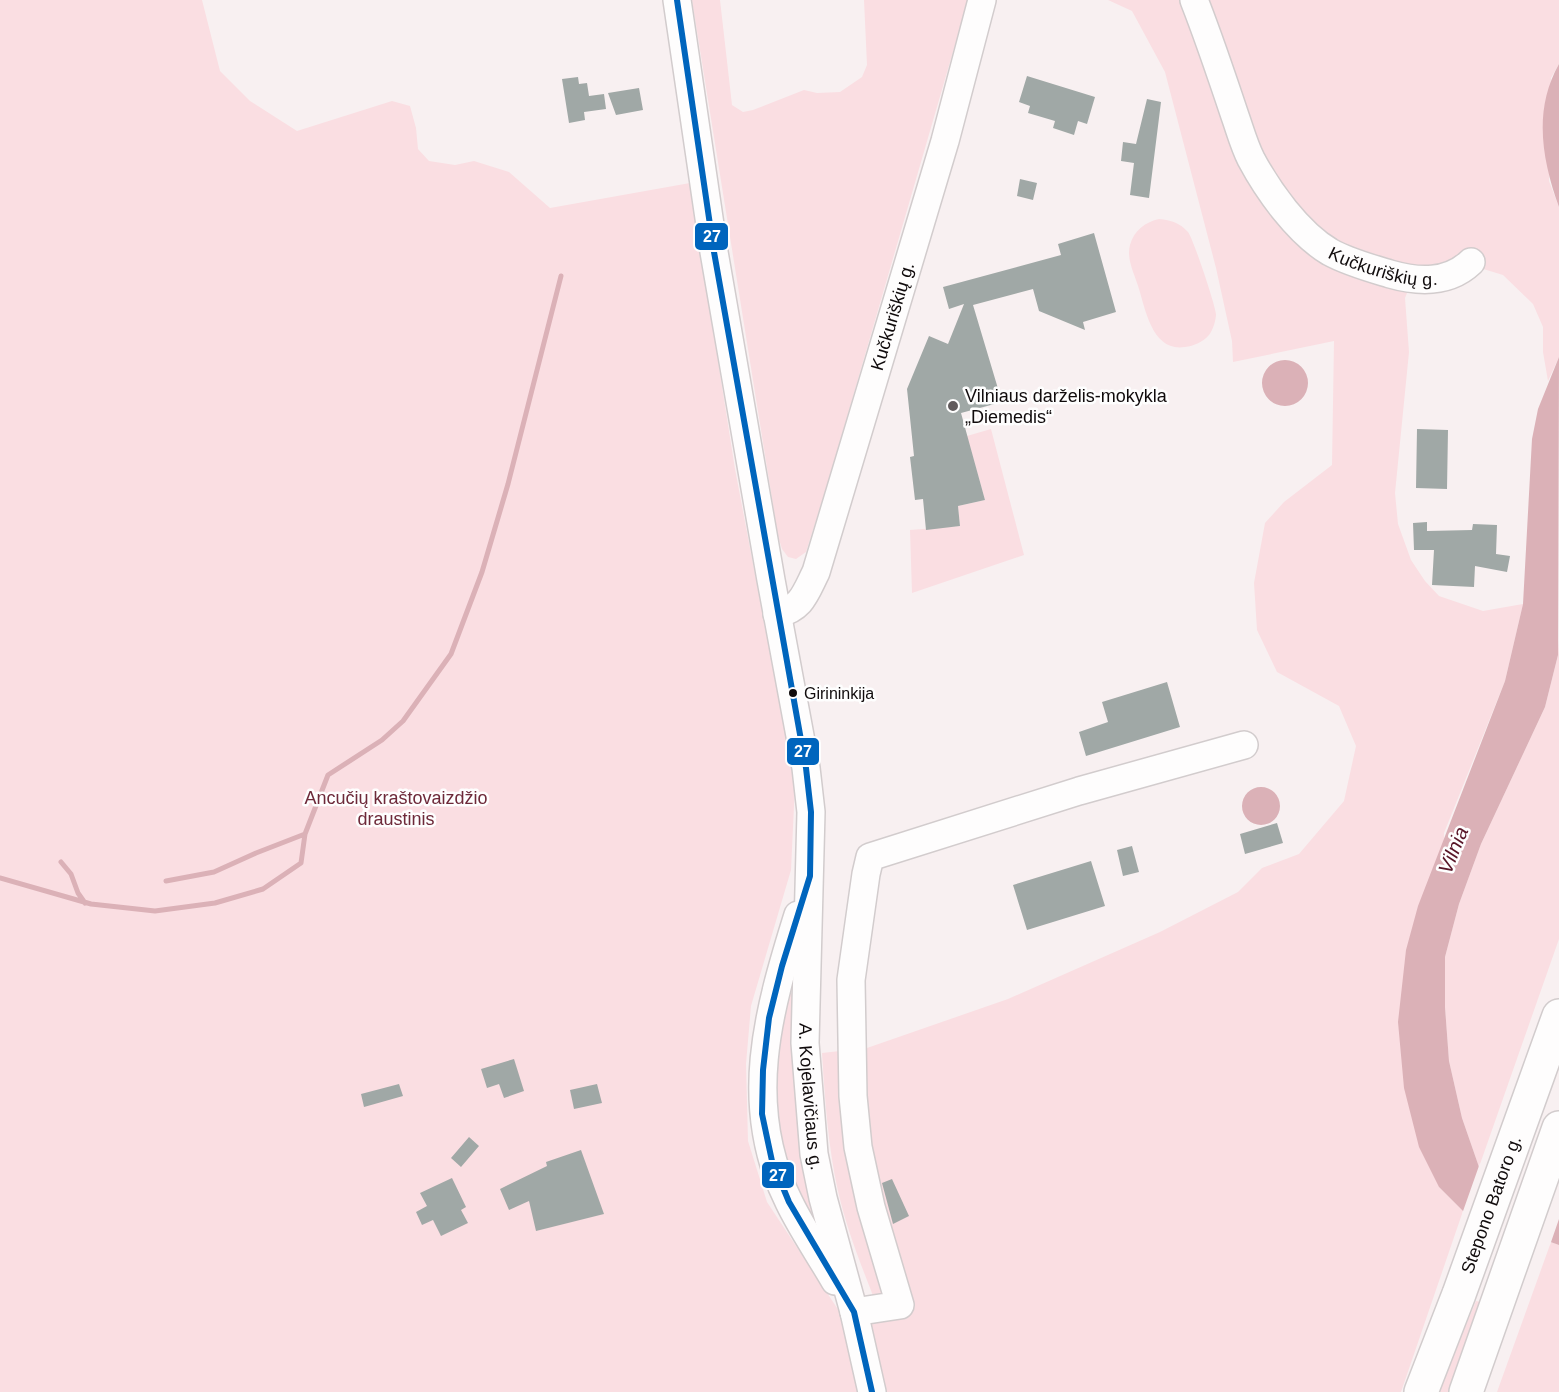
<svg xmlns="http://www.w3.org/2000/svg" width="1559" height="1392" viewBox="0 0 1559 1392" font-family="Helvetica,sans-serif">
  <rect width="100%" height="100%" fill="#f8f0f1"/>
  <path fill="#fadee2" d="M 0,0 L 202,0 L 220,71 L 250,101 L 297,131 L 392,101 L 410,106 L 416,128 L 418,149 L 429,161 L 455,165 L 474,161 L 509,172 L 550,208 L 690,183 L 735,469 L 795,785 L 791,870 L 751,1006 L 746,1064 L 748,1141 L 767,1202 L 845,1320 L 882,1319 C 866,1277 848,1235 838,1191 C 828,1146 825,1100 822,1053 L 867,1048 L 1008,999 L 1160,932 L 1238,892 L 1262,868 L 1299,854 L 1344,801 L 1356,746 L 1339,706 L 1277,672 L 1257,630 L 1254,583 L 1265,523 L 1284,502 L 1332,465 L 1334,341 L 1233,362 L 1232,341 L 1216,268 L 1165,72 L 1132,11 L 1108,0 L 1559,0 L 1559,64 L 1551,78 L 1549,181 L 1559,207 L 1559,357 L 1548,381 L 1543,352 L 1543,327 L 1533,304 L 1503,275 L 1467,264 L 1420,266 L 1415,273 L 1405,298 L 1409,352 L 1395,493 L 1398,524 L 1411,560 L 1425,581 L 1439,596 L 1483,611 L 1523,604 L 1505,681 L 1444,833 L 1439,1187 L 1463,1211 L 1401,1392 L 0,1392 Z
    M 692,0 L 720,0 L 732,105 L 743,112 L 753,110 L 804,90 L 817,93 L 840,92 L 862,77 L 867,65 L 864,0 L 968,0 L 829,479 L 806,552 L 796,559 L 788,557 L 782,549 L 778,536 Z
    M 1159,219 C 1171,220 1180,223 1188,232 C 1193,238 1215,304 1216,314 C 1216,320 1213,330 1209,335 C 1203,342 1194,346 1185,347 C 1153,352 1146,312 1139,289 C 1135,275 1126,259 1130,245 C 1134,230 1146,222 1159,219 Z
    M 991,429 L 1024,555 L 912,593 L 910,530 L 960,526 L 958,506 L 985,500 L 967,436 Z
    M 1559,640 L 1559,939 L 1479,1167 L 1462,1118 L 1449,1061 L 1445,1007 L 1445,957 L 1459,904 L 1481,844 L 1545,707 L 1558,655 Z
    M 789,992 L 795,995 L 818,1226 L 814,1229 L 776,1141 L 771,1060 Z
    M 1551,1242 L 1559,1245 L 1559,1392 L 1497,1392 Z
    M 1476,1301 L 1481,1302 L 1453,1392 L 1438,1392 Z"/>
  <path fill="#dbb1b7" d="M 1559,64 L 1559,207 C 1542,160 1533,110 1559,64 Z
    M 1559,357 L 1558,655 L 1545,707 L 1481,844 L 1459,904 L 1445,957 L 1445,1007 L 1449,1061 L 1462,1118 L 1479,1167 L 1488,1175 L 1559,1214 L 1559,1245 L 1463,1211 L 1439,1187 L 1419,1147 L 1404,1088 L 1398,1022 L 1406,950 L 1418,906 L 1505,681 L 1523,604 L 1532,439 L 1538,409 Z
    M1262 383a23 23 0 1 1 46 0a23 23 0 1 1-46 0Z
    M1242 806a19 19 0 1 1 38 0a19 19 0 1 1-38 0Z"/>
  <path fill="#f8f0f1" d="M 1480,1163 L 1489,1173 L 1559,1210 L 1559,1219 L 1550,1245 L 1462,1214 Z"/>
  <g fill="none" stroke-linecap="round" stroke-linejoin="round">
    <path stroke="#dbb1b7" stroke-width="5" d="M 61,862 L 71,874 L 78,893 L 85,903
      M 0,878 L 91,904 L 155,911 L 215,903 L 263,889 L 301,863 L 305,834 L 328,775 L 382,740 L 403,721 L 451,654 L 482,572 L 508,484 L 561,276
      M 166,881 L 214,872 L 256,853 L 305,834"/>
  </g>
  <path fill="#a0a8a6" d="M 1027,76 L 1095,97 L 1087,124 L 1078,121 L 1074,135 L 1053,128 L 1055,121 L 1028,113 L 1030,106 L 1019,102 Z
    M 578,77 L 579,84 L 587,83 L 589,96 L 604,94 L 606,109 L 584,112 L 585,120 L 569,123 L 562,79 Z
    M 639,88 L 643,110 L 616,115 L 608,93 Z
    M 1147,99 L 1161,102 L 1149,198 L 1130,195 L 1134,163 L 1121,161 L 1123,142 L 1136,144 Z
    M 1020,179 L 1037,183 L 1033,200 L 1017,196 Z
    M 1094,233 L 1116,312 L 1083,322 L 1085,330 L 1039,311 L 1033,289 L 973,305 L 1002,402 L 961,413 L 985,500 L 958,506 L 960,526 L 926,530 L 923,499 L 915,500 L 910,457 L 914,456 L 907,389 L 929,336 L 948,344 L 964,304 L 949,309 L 943,287 L 1061,255 L 1058,244 Z
    M 1417,429 L 1448,430 L 1447,489 L 1416,488 Z
    M 1427,522 L 1427,531 L 1472,530 L 1473,524 L 1497,525 L 1496,554 L 1510,556 L 1507,572 L 1475,566 L 1474,587 L 1432,585 L 1434,550 L 1414,550 L 1413,523 Z
    M 1167,682 L 1180,727 L 1086,756 L 1079,732 L 1108,722 L 1102,702 Z
    M 1277,823 L 1283,843 L 1245,854 L 1240,834 Z
    M 1132,846 L 1139,872 L 1123,876 L 1117,850 Z
    M 1091,861 L 1105,906 L 1027,930 L 1013,885 Z
    M 514,1059 L 524,1091 L 504,1098 L 499,1084 L 487,1088 L 481,1069 Z
    M 399,1084 L 403,1096 L 364,1107 L 361,1094 Z
    M 597,1084 L 602,1103 L 574,1109 L 570,1090 Z
    M 469,1137 L 479,1146 L 461,1167 L 451,1158 Z
    M 581,1150 L 604,1214 L 536,1231 L 529,1201 L 509,1210 L 500,1189 L 547,1166 L 546,1162 Z
    M 452,1178 L 466,1207 L 461,1210 L 468,1223 L 441,1236 L 433,1220 L 422,1225 L 416,1212 L 427,1206 L 420,1193 Z
    M 892,1179 L 909,1216 L 893,1224 L 882,1183 Z"/>
  <g fill="none" stroke-linecap="round" stroke-linejoin="round">
    <defs>
      <g id="minor">
        <path id="s1" d="M 677,0 L 714,252 L 771,580 L 806,768 L 811,812 L 805,1043 L 814,1154 L 823,1198 L 854,1312 L 872,1392"/>
        <path id="s2" d="M 1194,0 C 1209,38 1222,77 1235,116 C 1240,130 1244,145 1251,159 C 1268,191 1298,233 1330,252 C 1348,262 1370,268 1390,274 C 1418,282 1448,284 1471,262"/>
        <path id="s3" d="M 777,614 C 802,608 805,594 816,572 L 945,141 L 982,0"/>
        <path d="M 798,915 C 768,1011 741,1106 789,1202 C 802,1229 820,1255 835,1281"/>
        <path d="M 854,1312 L 900,1305 L 871,1207 L 858,1147 L 853,1096 L 851,980 L 866,874 L 870,857 L 1079,791 L 1244,745"/>
      </g>
      <g id="major">
        <path id="s4" d="M 1421,1392 L 1459,1294 L 1559,1016"/>
        <path d="M 1466,1392 L 1559,1128"/>
      </g>
    </defs>
    <use href="#minor" stroke="#d2cccd" stroke-width="30"/>
    <use href="#major" stroke="#d2cccd" stroke-width="36"/>
    <use href="#minor" stroke="#fefdfd" stroke-width="27"/>
    <use href="#major" stroke="#fefdfd" stroke-width="33"/>
    <defs>
      <path id="bus-1" d="M 677,0 L 714,252 L 806,768 L 811,812 L 810,876 L 782,966 L 769,1018 L 763,1070 L 762,1114 L 772,1161 L 789,1202 L 854,1312 L 872,1392"/>
    </defs>
    <use href="#bus-1" stroke="#fefefe" stroke-width="10"/>
    <use href="#bus-1" stroke="#0065bd" stroke-width="6"/>
  </g>
  <circle fill="#615b5c" stroke="#fefefe" stroke-width="2" cx="953" cy="406" r="6"/>
  <circle fill="#100b0c" stroke="#fefefe" stroke-width="2" cx="793" cy="693" r="5"/>
  <g text-anchor="middle" dominant-baseline="central" stroke-width="5" stroke-linejoin="round" paint-order="stroke">
    <g font-size="16" fill="#100b0c" stroke="#fefefe" text-anchor="start">
      <text x="804" y="693">Girininkija</text>
    </g>
    <g font-size="18" fill="#100b0c" stroke="#fefefe">
      <text stroke="none"><textPath href="#s2" startOffset="348">Kučkuriškių g.</textPath></text>
      <text stroke="none"><textPath href="#s3" startOffset="327">Kučkuriškių g.</textPath></text>
      <text stroke="none"><textPath href="#s1" startOffset="1108">A. Kojelavičiaus g.</textPath></text>
      <text stroke="none"><textPath href="#s4" startOffset="200">Stepono Batoro g.</textPath></text>
    </g>
    <g font-size="18" fill="#100b0c" stroke="#fefefe" text-anchor="start">
      <text x="965" y="396">Vilniaus darželis-mokykla<tspan x="965" dy="21">„Diemedis“</tspan></text>
    </g>
    <g font-size="18" fill="#6d2939" stroke="#fefefe">
      <text x="396" y="798">Ancučių kraštovaizdžio<tspan x="396" dy="21">draustinis</tspan></text>
    </g>
    <g font-size="20" font-style="italic" fill="#581527" stroke="#fefefe">
      <text transform="translate(1453 850) rotate(-68)">Vilnia</text>
    </g>
  </g>
  <g stroke="#fefefe" stroke-width="2">
    <rect x="694" y="222" width="35" height="29" rx="6" fill="#0065bd"/>
    <rect x="786" y="737" width="34" height="29" rx="6" fill="#0065bd"/>
    <rect x="761" y="1161" width="34" height="28" rx="6" fill="#0065bd"/>
  </g>
  <g font-size="16" text-anchor="middle" font-weight="bold" fill="#fff">
    <text x="712" y="242">27</text>
    <text x="803" y="757">27</text>
    <text x="778" y="1181">27</text>
  </g>
</svg>
